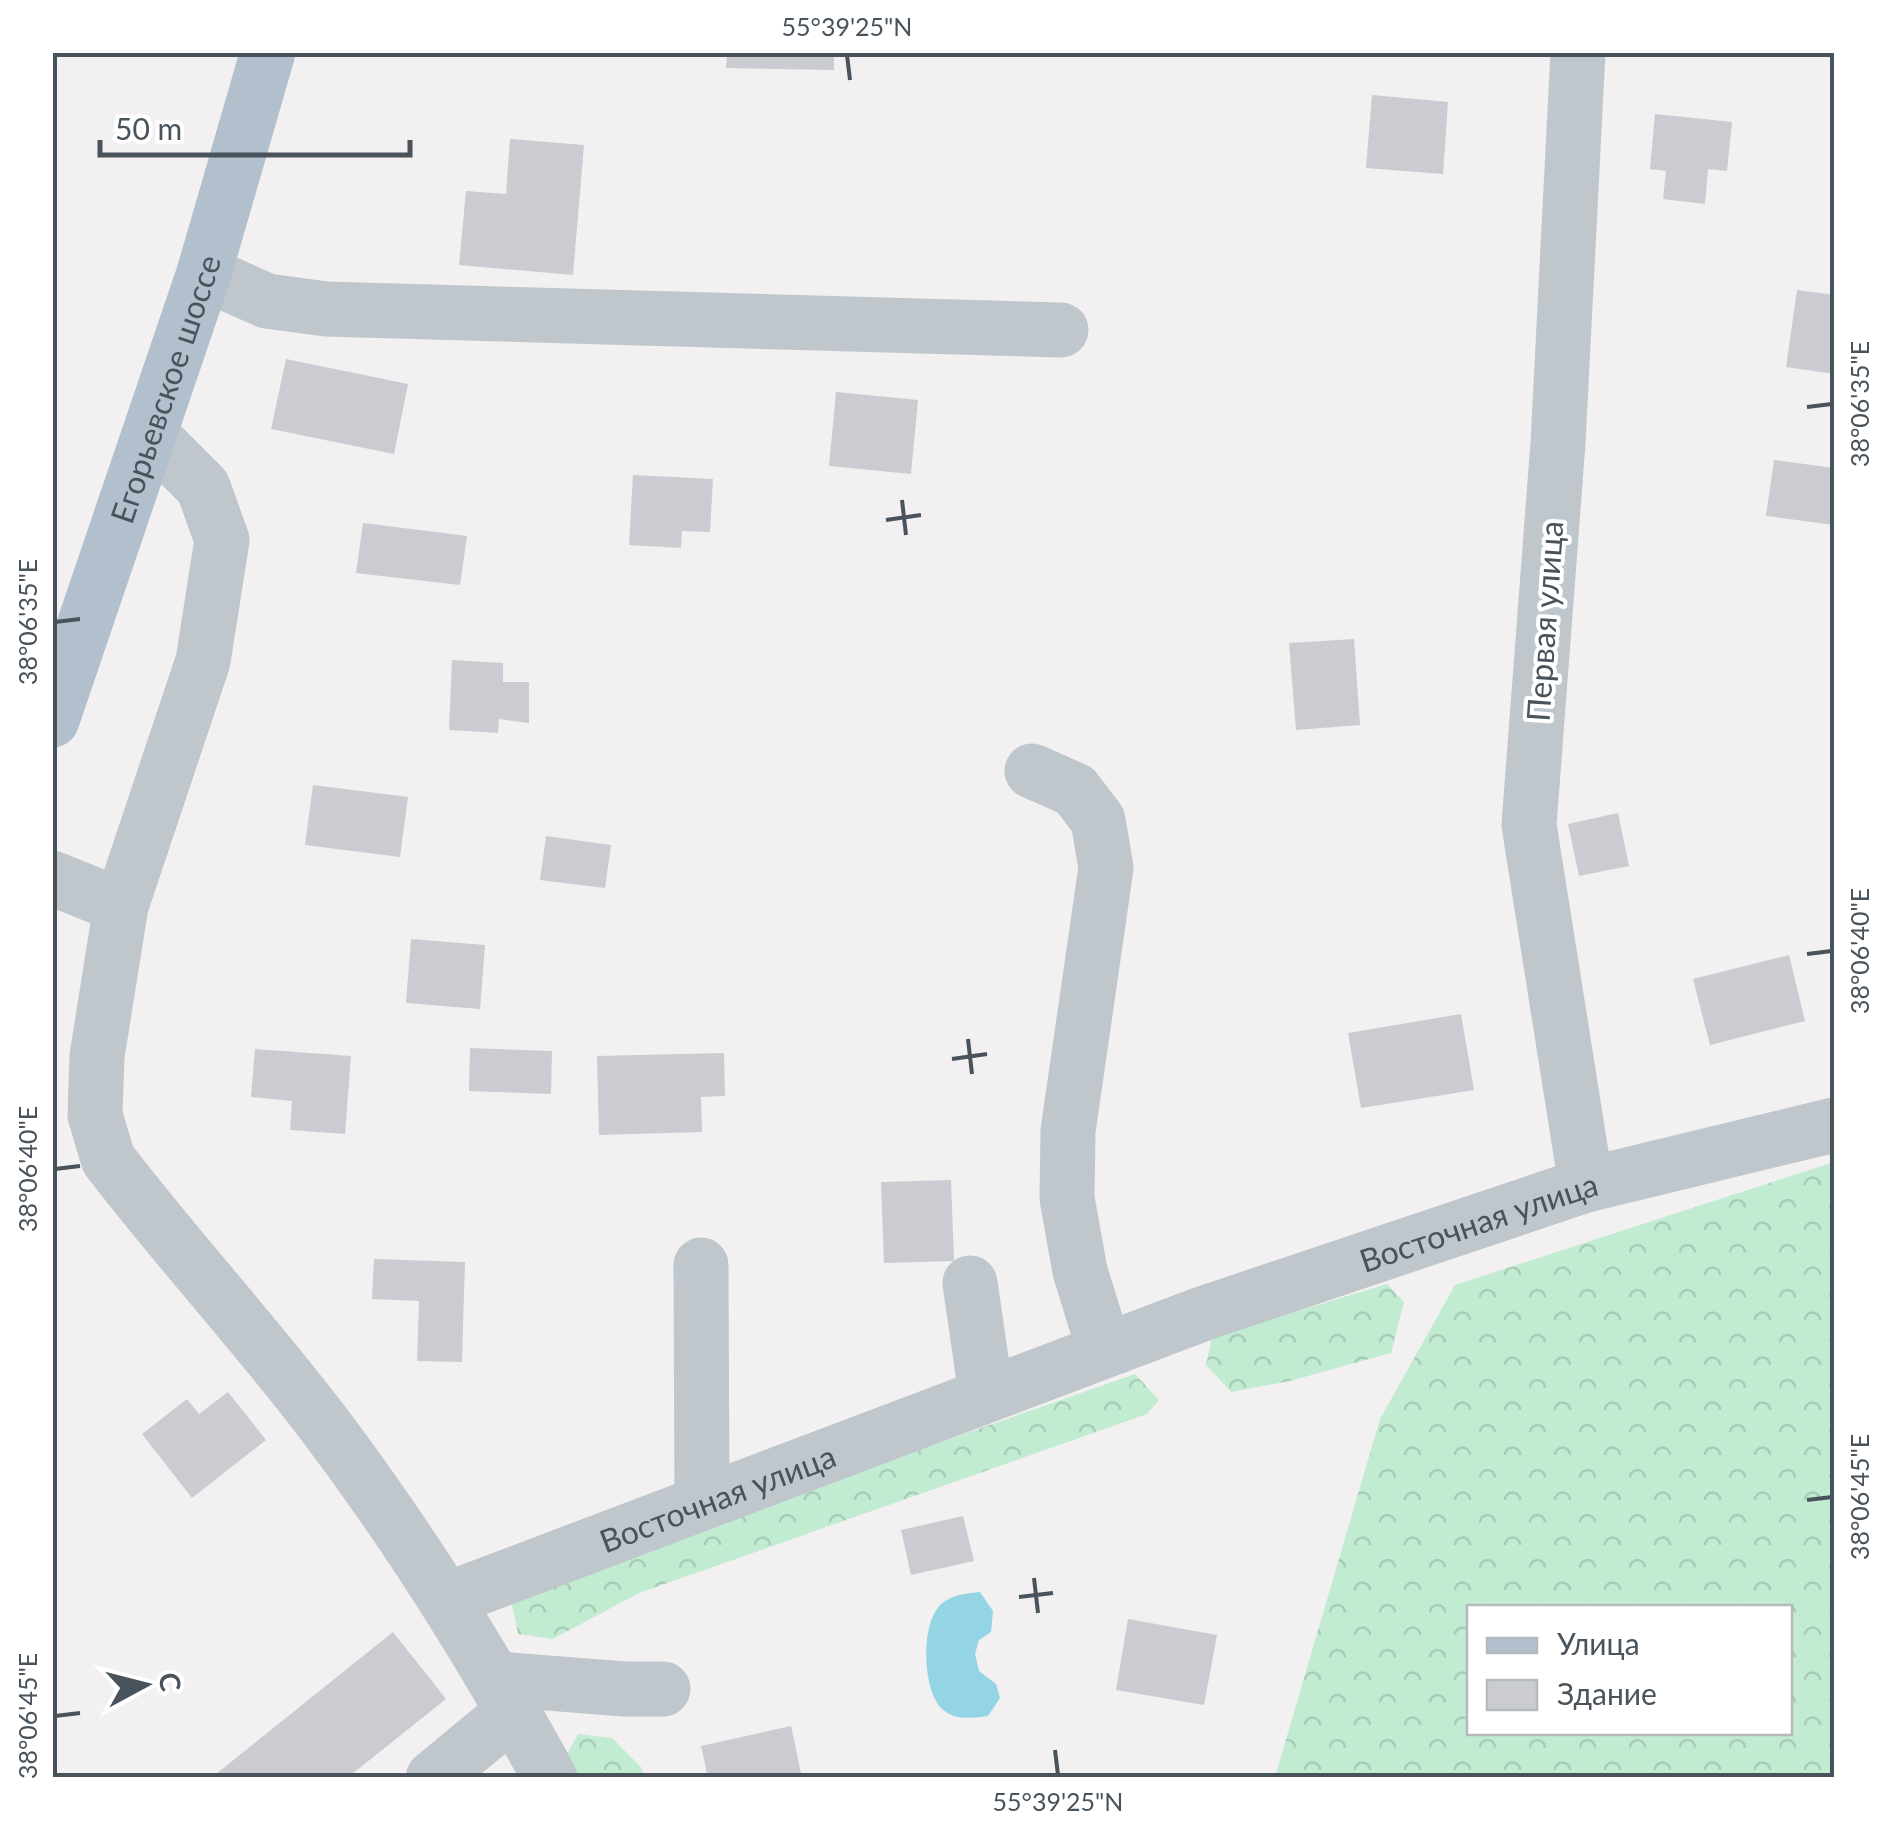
<svg xmlns="http://www.w3.org/2000/svg" width="1887" height="1830" viewBox="0 0 1887 1830" font-family="Lato,sans-serif">
  <defs>
    <pattern id="forest-crowns" width="20" height="18" patternUnits="userSpaceOnUse" patternTransform="scale(2.5)"><rect width="20" height="18" fill="#c2ecd2"/><path d="M2 6a3 3 0 1 1 6 0M12 15a3 3 0 1 1 6 0" fill="none" stroke="#a8ccb7"/></pattern>
  </defs>
  <rect width="100%" height="100%" fill="#f2f0f0"/>
  <path fill="url(#forest-crowns)" fill-rule="evenodd" d="M 1834,1162 L 1834,1777 L 1275,1777 L 1380,1419 L 1455,1285 ZM 1470,1608 L 1790,1608 L 1790,1732 L 1470,1732 Z
    M 1387,1284 L 1404,1302 L 1391,1353 L 1290,1381 L 1231,1392 L 1206,1365 L 1212,1337 Z
    M 1135,1374 L 1159,1400 L 1147,1414 L 639,1593 L 553,1639 L 518,1634 L 512,1605 L 538,1583 Z
    M 578,1734 L 612,1738 L 641,1767 L 644,1777 L 571,1777 L 566,1756 Z"/>
  <path fill="#93d5e5" d="M 980,1592 L 993,1611 L 991,1632 L 979,1640 L 975,1654 L 979,1671 L 996,1684 L 1000,1698 L 988,1716 C 972,1718 955,1721 942,1709 C 923,1691 921,1630 937,1609 C 947,1595 964,1594 980,1592 Z"/>
  <path fill="#caccd2" d="M 727,52 L 834,52 L 834,70 L 726,68 Z
    M 1372,95 L 1448,102 L 1443,174 L 1366,168 Z
    M 1655,114 L 1732,122 L 1727,171 L 1708,169 L 1705,204 L 1663,199 L 1666,171 L 1650,169 Z
    M 510,139 L 584,145 L 573,275 L 459,265 L 466,191 L 506,194 Z
    M 1797,290 L 1834,295 L 1834,374 L 1786,367 Z
    M 286,359 L 408,384 L 394,454 L 271,429 Z
    M 836,392 L 918,400 L 911,474 L 829,466 Z
    M 1774,460 L 1834,468 L 1834,525 L 1766,516 Z
    M 633,475 L 713,479 L 710,532 L 682,531 L 681,548 L 629,545 Z
    M 363,523 L 467,536 L 460,585 L 356,573 Z
    M 1354,639 L 1360,725 L 1296,730 L 1289,643 Z
    M 452,660 L 503,663 L 503,682 L 529,682 L 529,723 L 499,719 L 498,733 L 449,730 Z
    M 313,785 L 408,797 L 400,857 L 305,845 Z
    M 1618,813 L 1629,866 L 1579,876 L 1568,824 Z
    M 546,836 L 611,845 L 605,888 L 540,880 Z
    M 411,939 L 485,945 L 480,1009 L 406,1003 Z
    M 1789,955 L 1805,1021 L 1710,1045 L 1693,979 Z
    M 1461,1014 L 1474,1090 L 1361,1108 L 1348,1033 Z
    M 470,1048 L 552,1051 L 551,1094 L 469,1091 Z
    M 255,1049 L 351,1056 L 345,1134 L 290,1130 L 292,1101 L 251,1097 Z
    M 724,1053 L 725,1096 L 701,1097 L 702,1132 L 599,1135 L 597,1056 Z
    M 951,1180 L 954,1261 L 884,1263 L 881,1182 Z
    M 374,1259 L 465,1262 L 462,1362 L 417,1361 L 419,1301 L 372,1299 Z
    M 228,1392 L 266,1440 L 192,1498 L 142,1434 L 187,1399 L 199,1414 Z
    M 963,1516 L 974,1561 L 911,1575 L 901,1530 Z
    M 1128,1619 L 1217,1635 L 1204,1705 L 1116,1690 Z
    M 393,1632 L 446,1699 L 347,1778 L 211,1778 Z
    M 791,1726 L 802,1778 L 708,1778 L 701,1746 Z"/>
  <g fill="none" stroke-linecap="round" stroke-linejoin="round">
    <g stroke="#bfc7cd" stroke-width="55">
      <path d="M 1578,52 L 1558,443 L 1529,825 L 1586,1185"/>
      <path d="M 204,273 L 267,301 L 326,309 L 1061,330"/>
      <path d="M 1032,771 L 1075,790 L 1098,820 L 1106,868 L 1068,1131 L 1067,1198 L 1080,1271 L 1104,1349"/>
      <path d="M 52,878 L 121,906 L 97,1056 L 95,1115 L 108,1159 C 176,1248 252,1330 320,1419 C 406,1532 482,1653 550,1778"/>
      <path d="M 121,906 L 203,661 L 222,540 L 203,487 L 150,434"/>
      <path d="M 701,1265 L 702,1502"/>
      <path d="M 970,1283 L 986,1394"/>
      <path id="s1" d="M 446,1600 L 1202,1314 L 1586,1185 L 1834,1125"/>
      <path d="M 496,1679 L 624,1689 L 663,1689"/>
      <path d="M 433,1778 L 514,1711"/>
    </g>
    <path stroke="#b2bfcc" stroke-width="55" id="s2" d="M 52,720 L 204,273 L 268,52"/>
  </g>
  <path fill="none" stroke="#49535c" stroke-width="4" d="M 847,55 L 850,80M 1807,407 L 1832,404M 902,500 L 906,535M 886,520 L 921,515M 55,622 L 80,619M 1807,954 L 1832,951M 968,1039 L 972,1074M 952,1059 L 987,1054M 55,1169 L 80,1166M 1807,1500 L 1832,1497M 1034,1578 L 1038,1613M 1019,1597 L 1053,1593M 55,1716 L 80,1713M 1055,1750 L 1058,1775"/>
  <g text-anchor="middle" dominant-baseline="central" stroke-width="8" stroke-linejoin="round" paint-order="stroke">
    <g font-size="32" fill="#49535c" stroke="#fff">
      <text stroke="none"><textPath href="#s2" startOffset="350">Егорьевское шоссе</textPath></text>
      <text transform="translate(1544 621) rotate(-86)">Первая улица</text>
      <text stroke="none"><textPath href="#s1" startOffset="1100">Восточная улица</textPath></text>
      <text stroke="none"><textPath href="#s1" startOffset="290">Восточная улица</textPath></text>
    </g>
  </g>
  <rect width="1887" height="1830" fill="none" stroke="#ffffff" stroke-width="110"/>
  <rect x="1467" y="1605" width="325" height="130" fill="#ffffff" stroke="#b6babe" stroke-width="2.5"/>
  <rect x="1487" y="1638" width="50" height="15" fill="#b2bfcc" stroke="#b6babe" stroke-width="2.5"/>
  <text x="1557" y="1655" font-size="30" fill="#49535c">Улица</text>
  <rect x="1487" y="1680" width="50" height="30" fill="#caccd2" stroke="#b6babe" stroke-width="2.5"/>
  <text x="1557" y="1705" font-size="30" fill="#49535c">Здание</text>
  <g transform="translate(145 1685) rotate(83)" stroke="#ffffff" stroke-width="8" paint-order="stroke">
  <path d="M0-8L18 38L0 25L-18 38Z" fill="#49535c"/>
  <text y="-15" font-size="28" font-weight="bold" text-anchor="middle" fill="#49535c">С</text>
  </g>
  <path d="M100 140v15h310v-15" fill="none" stroke="#49535c" stroke-width="5"/>
  <text x="115" y="140" font-size="30" fill="#49535c" stroke="#ffffff" stroke-width="8" paint-order="stroke">50 m</text>
  <rect x="55" y="55" width="1777" height="1720" fill="none" stroke="#49535c" stroke-width="4"/>
  <g font-size="25" text-anchor="middle" fill="#49535c">
    <text x="847" y="36">55°39'25"N</text>
    <text transform="translate(1860 404) rotate(-90)" y="9">38°06'35"E</text>
    <text transform="translate(28 622) rotate(-90)" y="9">38°06'35"E</text>
    <text transform="translate(1860 951) rotate(-90)" y="9">38°06'40"E</text>
    <text transform="translate(28 1169) rotate(-90)" y="9">38°06'40"E</text>
    <text transform="translate(1860 1497) rotate(-90)" y="9">38°06'45"E</text>
    <text transform="translate(28 1716) rotate(-90)" y="9">38°06'45"E</text>
    <text x="1058" y="1811">55°39'25"N</text>
  </g>
</svg>
